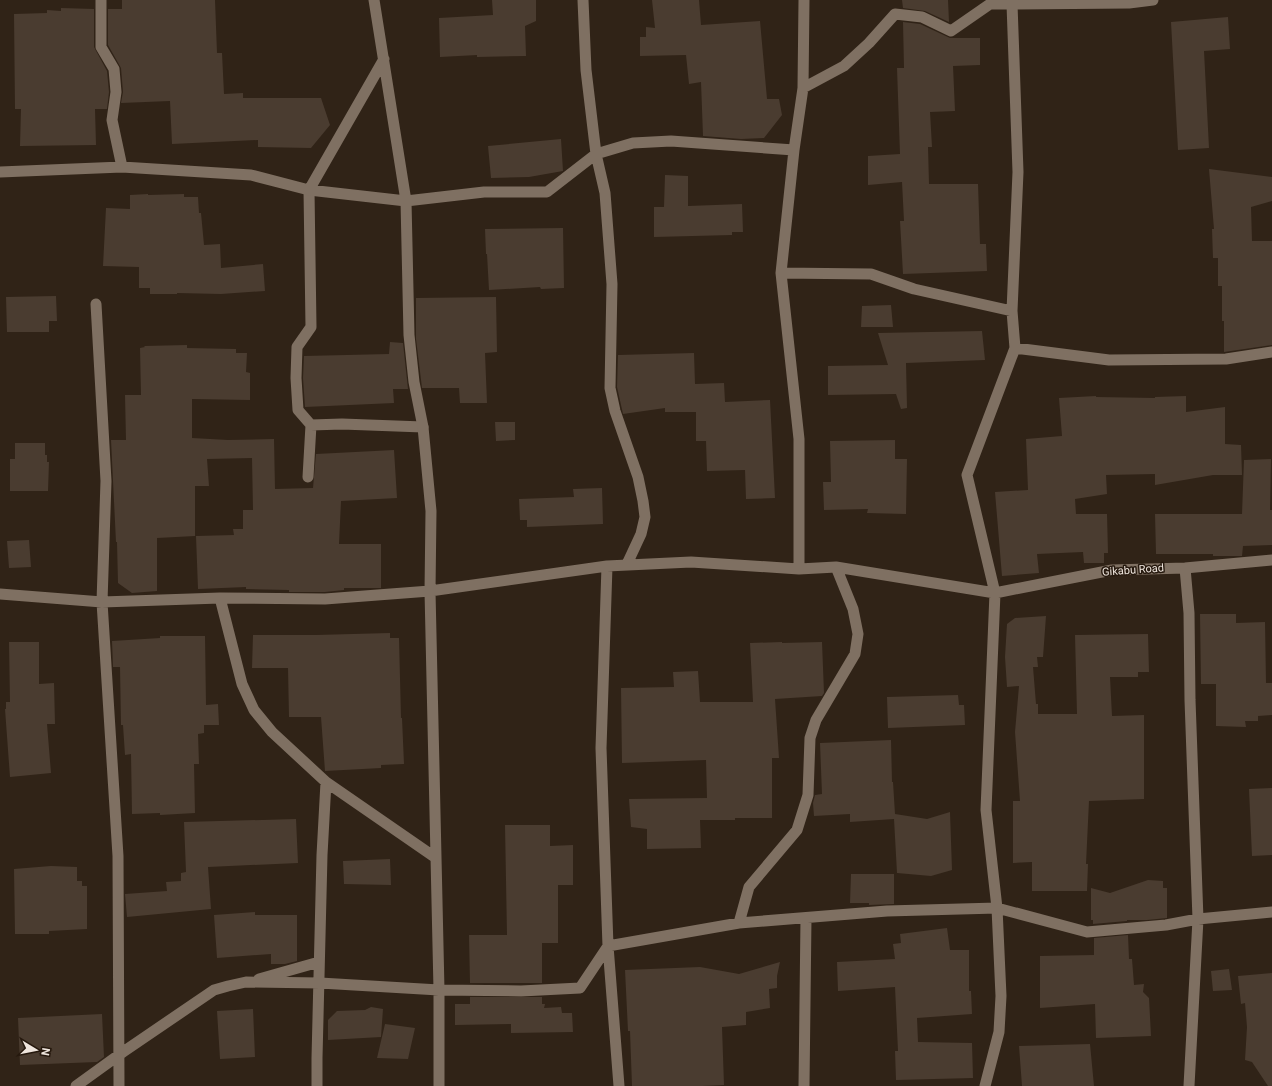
<svg xmlns="http://www.w3.org/2000/svg" width="1272" height="1086" viewBox="0 0 1272 1086" font-family="Roboto,sans-serif">
  <rect width="100%" height="100%" fill="#302317"/>
  <path fill="#4a3c30" d="M 122,0 L 215,0 L 217,53 L 222,53 L 224,94 L 243,93 L 243,98 L 321,98 L 330,125 L 311,148 L 258,147 L 258,140 L 172,144 L 170,101 L 121,103 L 123,92 L 121,68 L 108,45 L 108,9 L 122,9 Z
    M 492,0 L 536,0 L 536,21 L 525,26 L 526,56 L 477,57 L 477,55 L 440,57 L 439,18 L 493,15 Z
    M 652,0 L 699,0 L 701,25 L 760,21 L 767,99 L 779,99 L 782,115 L 764,138 L 741,139 L 703,136 L 701,82 L 689,84 L 686,55 L 640,56 L 640,37 L 646,37 L 646,27 L 655,28 Z
    M 902,0 L 948,0 L 949,22 L 925,11 L 903,8 Z
    M 61,8 L 94,9 L 94,47 L 107,71 L 109,92 L 107,109 L 95,109 L 96,145 L 20,146 L 21,109 L 15,109 L 14,14 L 47,13 L 47,10 L 61,11 Z
    M 1228,17 L 1230,49 L 1204,51 L 1209,148 L 1178,150 L 1171,22 Z
    M 903,22 L 920,24 L 950,38 L 980,38 L 980,65 L 953,66 L 955,111 L 930,112 L 932,147 L 928,147 L 929,184 L 978,184 L 980,244 L 986,244 L 987,271 L 903,274 L 900,221 L 904,221 L 902,182 L 868,185 L 868,156 L 900,154 L 897,68 L 904,68 Z
    M 561,139 L 563,171 L 529,177 L 491,178 L 488,146 Z
    M 1209,169 L 1272,177 L 1272,201 L 1251,207 L 1252,241 L 1272,241 L 1272,345 L 1224,352 L 1224,321 L 1222,321 L 1222,286 L 1218,286 L 1218,258 L 1213,258 L 1212,229 L 1214,229 Z
    M 665,175 L 688,176 L 688,206 L 742,204 L 743,232 L 732,232 L 732,235 L 654,237 L 654,207 L 664,207 Z
    M 148,194 L 148,195 L 184,194 L 184,197 L 198,197 L 199,213 L 201,213 L 204,245 L 220,244 L 221,268 L 263,264 L 265,291 L 221,294 L 177,293 L 177,294 L 150,294 L 150,288 L 139,288 L 139,267 L 103,266 L 106,208 L 130,209 L 130,195 Z
    M 563,228 L 564,288 L 541,289 L 540,287 L 489,290 L 487,254 L 486,254 L 485,229 Z
    M 56,296 L 57,321 L 49,321 L 49,332 L 7,332 L 6,297 Z
    M 496,297 L 497,352 L 485,353 L 487,403 L 460,403 L 459,388 L 422,388 L 416,339 L 416,298 Z
    M 891,305 L 893,327 L 861,327 L 862,306 Z
    M 982,331 L 985,360 L 906,363 L 907,408 L 901,409 L 896,394 L 828,395 L 828,366 L 888,365 L 878,333 Z
    M 390,342 L 403,343 L 408,389 L 393,389 L 394,403 L 305,407 L 303,378 L 304,356 L 389,354 Z
    M 187,345 L 187,348 L 236,349 L 236,353 L 247,353 L 246,372 L 250,373 L 250,400 L 192,399 L 192,438 L 228,440 L 274,439 L 275,489 L 313,488 L 316,454 L 394,450 L 397,498 L 341,501 L 339,544 L 381,544 L 381,588 L 344,588 L 344,590 L 325,592 L 289,592 L 289,590 L 246,589 L 246,587 L 198,589 L 196,536 L 234,535 L 233,529 L 243,529 L 243,510 L 253,510 L 252,458 L 207,459 L 209,486 L 195,486 L 195,536 L 157,538 L 157,591 L 132,593 L 118,583 L 117,542 L 116,542 L 111,440 L 126,440 L 125,395 L 141,395 L 140,348 L 145,347 L 144,346 Z
    M 694,353 L 695,384 L 724,383 L 725,402 L 770,400 L 775,498 L 746,499 L 745,470 L 707,471 L 706,441 L 696,441 L 696,412 L 665,412 L 665,408 L 623,414 L 617,387 L 618,355 Z
    M 1096,396 L 1096,397 L 1155,398 L 1155,397 L 1186,396 L 1186,412 L 1225,407 L 1225,444 L 1241,445 L 1242,475 L 1213,475 L 1155,485 L 1155,474 L 1106,475 L 1107,494 L 1075,499 L 1076,514 L 1107,514 L 1108,553 L 1104,553 L 1104,563 L 1084,563 L 1083,552 L 1037,554 L 1039,573 L 1002,576 L 995,492 L 1028,490 L 1026,439 L 1062,436 L 1059,398 Z
    M 495,422 L 515,422 L 515,440 L 496,441 Z
    M 895,440 L 895,459 L 907,459 L 906,514 L 867,513 L 868,509 L 824,510 L 823,482 L 831,482 L 830,441 Z
    M 15,443 L 45,443 L 45,455 L 47,455 L 47,462 L 49,462 L 48,491 L 10,491 L 10,459 L 15,459 Z
    M 1271,459 L 1270,510 L 1272,510 L 1272,545 L 1243,546 L 1242,556 L 1213,556 L 1213,554 L 1156,554 L 1155,514 L 1242,514 L 1244,460 Z
    M 602,488 L 603,524 L 527,527 L 527,520 L 520,520 L 519,499 L 574,497 L 573,489 Z
    M 29,540 L 31,567 L 9,568 L 7,541 Z
    M 1200,614 L 1236,614 L 1236,623 L 1265,622 L 1266,683 L 1272,683 L 1272,715 L 1258,716 L 1258,721 L 1245,721 L 1246,727 L 1216,726 L 1216,684 L 1201,684 Z
    M 1046,616 L 1043,657 L 1037,657 L 1038,667 L 1033,667 L 1036,704 L 1038,704 L 1038,714 L 1077,714 L 1075,635 L 1148,634 L 1149,672 L 1138,672 L 1138,677 L 1110,677 L 1112,716 L 1144,715 L 1144,799 L 1089,801 L 1086,864 L 1088,864 L 1087,891 L 1032,891 L 1032,862 L 1013,863 L 1013,801 L 1020,801 L 1015,732 L 1019,686 L 1007,687 L 1005,657 L 1007,624 L 1015,618 Z
    M 390,633 L 390,638 L 399,638 L 401,718 L 402,718 L 404,764 L 381,765 L 381,768 L 325,771 L 321,717 L 289,717 L 288,668 L 252,668 L 253,635 L 316,635 Z
    M 160,636 L 205,636 L 206,705 L 218,704 L 219,725 L 204,725 L 204,733 L 198,734 L 199,764 L 194,764 L 195,813 L 160,815 L 160,813 L 132,814 L 131,754 L 125,755 L 123,725 L 121,725 L 120,667 L 113,667 L 112,641 L 160,638 Z
    M 9,642 L 39,642 L 39,684 L 54,683 L 55,724 L 47,724 L 51,773 L 10,777 L 5,709 L 6,709 L 6,702 L 10,702 Z
    M 782,642 L 782,643 L 822,642 L 824,693 L 822,696 L 775,699 L 779,758 L 772,758 L 772,818 L 735,818 L 735,820 L 700,820 L 701,848 L 647,849 L 647,829 L 631,827 L 629,799 L 707,798 L 706,760 L 622,763 L 621,688 L 674,687 L 673,672 L 698,671 L 700,702 L 753,702 L 750,643 Z
    M 958,695 L 959,705 L 964,705 L 965,725 L 888,728 L 887,697 Z
    M 891,740 L 892,782 L 893,782 L 895,814 L 927,819 L 950,812 L 952,870 L 931,876 L 897,873 L 894,819 L 850,822 L 850,814 L 814,816 L 813,803 L 815,795 L 822,794 L 820,743 Z
    M 1272,788 L 1272,855 L 1252,856 L 1249,789 Z
    M 296,819 L 298,863 L 208,867 L 211,909 L 127,917 L 125,894 L 167,891 L 166,882 L 181,881 L 181,873 L 186,872 L 184,822 Z
    M 505,825 L 550,825 L 550,846 L 573,845 L 573,885 L 558,885 L 558,943 L 542,943 L 542,983 L 470,983 L 469,935 L 507,935 Z
    M 390,859 L 391,885 L 344,884 L 343,861 Z
    M 51,866 L 77,867 L 77,881 L 82,881 L 82,886 L 87,886 L 87,929 L 49,931 L 49,934 L 15,934 L 14,869 Z
    M 851,874 L 894,874 L 894,904 L 869,905 L 869,903 L 850,903 Z
    M 1148,880 L 1163,881 L 1163,888 L 1167,888 L 1167,918 L 1147,920 L 1127,920 L 1127,921 L 1093,924 L 1093,920 L 1091,920 L 1091,888 L 1110,893 Z
    M 255,912 L 255,915 L 297,915 L 297,961 L 285,964 L 271,964 L 271,954 L 217,958 L 214,915 Z
    M 947,928 L 950,950 L 969,950 L 969,991 L 971,991 L 972,1014 L 917,1018 L 918,1042 L 972,1043 L 973,1078 L 896,1080 L 895,1051 L 898,1051 L 895,987 L 838,991 L 837,962 L 895,959 L 893,944 L 901,943 L 900,934 Z
    M 1128,935 L 1129,959 L 1132,959 L 1134,985 L 1144,984 L 1143,992 L 1149,998 L 1151,1036 L 1096,1038 L 1095,1004 L 1040,1008 L 1040,956 L 1094,955 L 1094,938 Z
    M 780,962 L 777,976 L 777,988 L 769,989 L 770,1008 L 746,1012 L 746,1025 L 722,1027 L 724,1085 L 703,1086 L 632,1086 L 630,1031 L 628,1031 L 625,970 L 700,967 L 739,974 Z
    M 1229,969 L 1232,990 L 1213,991 L 1211,971 Z
    M 1272,973 L 1272,1086 L 1268,1086 L 1252,1062 L 1245,1060 L 1247,1027 L 1245,1003 L 1241,1004 L 1238,976 Z
    M 470,997 L 542,997 L 542,1004 L 545,1004 L 544,1008 L 561,1007 L 562,1013 L 572,1013 L 573,1032 L 511,1033 L 511,1024 L 455,1025 L 455,1004 L 470,1004 Z
    M 371,1007 L 383,1009 L 381,1037 L 328,1040 L 328,1020 L 337,1011 L 365,1010 Z
    M 253,1009 L 255,1057 L 220,1059 L 217,1011 Z
    M 102,1014 L 104,1057 L 97,1062 L 20,1065 L 18,1018 Z
    M 385,1024 L 415,1028 L 408,1059 L 377,1058 Z
    M 1090,1044 L 1094,1086 L 1022,1086 L 1019,1046 Z"/>
  <g fill="none" stroke-linecap="round" stroke-linejoin="round">
    <path stroke="#7f7062" stroke-width="11" d="M 311,425 L 342,424 L 423,427
      M 308,477 L 311,425 L 298,410 L 296,378 L 297,347 L 311,327 L 309,190"/>
    <path stroke="#7f7062" stroke-width="11" d="M 101,0 L 101,47 L 114,69 L 116,92 L 112,120 L 122,167
      M 374,0 L 406,201 L 409,335 L 414,382 L 423,427 L 431,511 L 430,591 L 439,990 L 439,1086
      M 583,0 L 586,70 L 596,154 L 605,193 L 612,284 L 610,388 L 615,411 L 638,477 L 643,501 L 645,517 L 641,534 L 627,564
      M 1012,4 L 1129,3 L 1153,0
      M 803,88 L 844,66 L 869,43 L 895,14 L 922,17 L 951,31 L 990,4 L 1012,4 L 1018,172 L 1012,311
      M 0,172 L 122,167 L 251,175 L 309,190 L 406,201 L 484,192 L 547,192 L 596,154 L 633,143 L 671,141 L 794,150
      M 309,190 L 384,59
      M 781,273 L 871,274 L 914,289 L 1012,311 L 1015,348 L 967,475 L 995,593 L 986,810 L 997,908 L 1001,996 L 999,1032 L 985,1086
      M 96,304 L 106,481 L 102,602 L 118,856 L 119,1086
      M 1015,348 L 1109,360 L 1226,359 L 1272,352
      M 607,566 L 601,748 L 608,946 L 619,1086
      M 1185,568 L 1189,613 L 1190,700 L 1198,919 L 1189,1086
      M 799,569 L 836,567 L 995,593 L 1112,570 L 1185,568 L 1272,560
      M 0,594 L 102,602 L 220,598 L 325,599 L 430,591 L 607,566 L 691,562 L 799,569 L 799,439 L 781,273 L 794,150 L 803,88 L 804,0
      M 220,598 L 242,684 L 254,710 L 272,732 L 326,782 L 436,858
      M 739,923 L 887,911 L 997,908 L 1087,932 L 1166,925 L 1198,919 L 1272,912
      M 259,979 L 319,962
      M 76,1086 L 123,1052 L 214,990 L 228,986 L 246,982 L 320,983 L 439,990 L 521,991 L 580,988 L 608,946 L 739,923 L 749,887 L 797,830 L 808,795 L 810,738 L 816,720 L 855,654 L 858,634 L 853,609 L 836,567
      M 317,1086 L 317,1058 L 322,855 L 326,782
      M 804,1086 L 806,918"/>
  </g>
  <g text-anchor="middle" dominant-baseline="central" stroke-width="3" stroke-linejoin="round" paint-order="stroke">
    <g font-size="11" fill="#efe6de" stroke="#26190e">
      <text transform="translate(1133 570) rotate(-4)">Gikabu Road</text>
    </g>
  </g>
  <g transform="translate(36 1050) rotate(100)" stroke="#26190e" stroke-width="3" paint-order="stroke">
  <path d="M0-3L7 15L0 10L-7 15Z" fill="#efe6de"/>
  <text y="-6" font-size="11" font-weight="bold" text-anchor="middle" fill="#efe6de">N</text>
  </g>
</svg>
